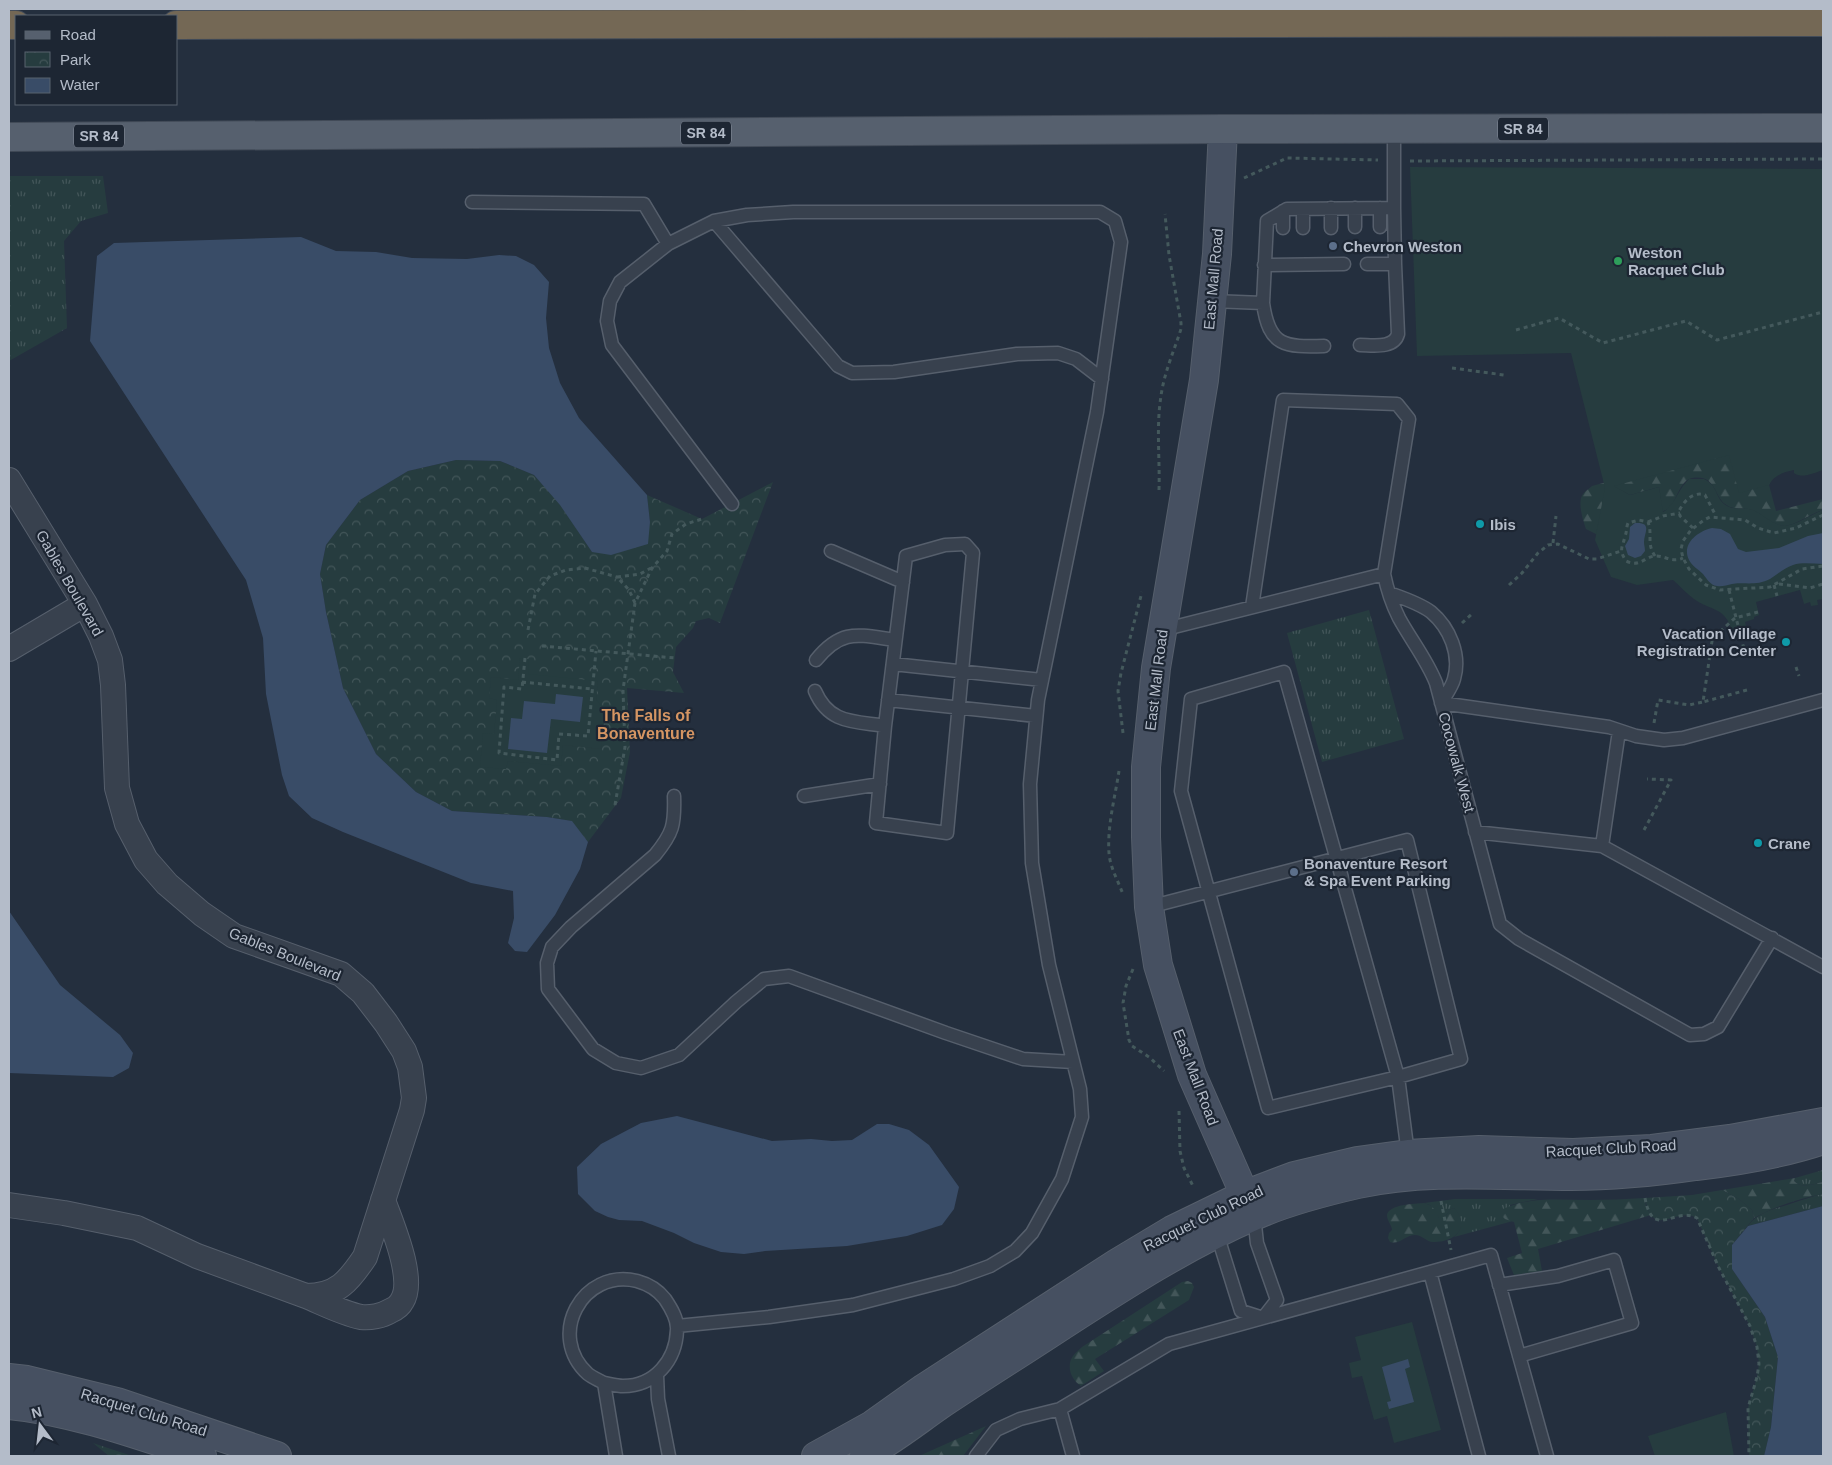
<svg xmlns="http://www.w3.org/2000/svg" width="1832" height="1465" viewBox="0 0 1832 1465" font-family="Arial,sans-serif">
  <defs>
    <pattern id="grass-tufts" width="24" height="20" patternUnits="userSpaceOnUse" patternTransform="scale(1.25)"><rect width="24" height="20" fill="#263c3f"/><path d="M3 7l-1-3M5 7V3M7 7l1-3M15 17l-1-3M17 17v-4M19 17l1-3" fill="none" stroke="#435659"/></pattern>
    <pattern id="forest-firs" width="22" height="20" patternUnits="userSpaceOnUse" patternTransform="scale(1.25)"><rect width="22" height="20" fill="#263c3f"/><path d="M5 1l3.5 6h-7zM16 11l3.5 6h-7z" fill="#435659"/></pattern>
    <pattern id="park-crowns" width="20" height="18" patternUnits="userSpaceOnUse" patternTransform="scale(1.25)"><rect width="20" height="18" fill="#263c3f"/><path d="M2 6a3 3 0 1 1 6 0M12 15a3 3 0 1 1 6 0" fill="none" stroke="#435659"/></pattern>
  </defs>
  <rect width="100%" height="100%" fill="#242f3e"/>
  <path fill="url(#grass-tufts)" d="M 9,176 L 103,176 L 108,213 L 81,221 L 64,241 L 67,328 L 9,361 Z
    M 1369,610 L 1404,739 L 1322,762 L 1287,633 Z
    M 1823,1170 L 1823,1182 C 1813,1184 1801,1189 1794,1181 L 1795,1178 Z
    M 1823,1194 L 1823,1206 L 1748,1226 C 1759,1211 1776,1209 1793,1203 C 1803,1200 1812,1196 1823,1194 Z
    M 1455,1199 L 1538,1199 L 1510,1205 L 1513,1221 L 1454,1237 C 1464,1228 1463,1218 1454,1208 L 1451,1209 L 1444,1218 L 1439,1218 L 1430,1205 L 1424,1203 Z"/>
  <path fill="url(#forest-firs)" d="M 1722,451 L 1782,472 L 1771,480 L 1769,485 L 1776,511 L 1823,499 L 1823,510 C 1812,513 1793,526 1785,526 C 1773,526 1764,515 1754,511 C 1744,506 1735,512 1725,504 C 1714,496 1716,474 1692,478 C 1679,481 1677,501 1669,508 C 1669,509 1663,511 1662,512 L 1659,487 L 1630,495 L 1613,486 L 1601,534 L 1596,534 L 1586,529 C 1583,520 1577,502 1583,494 C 1585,491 1590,488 1592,486 Z
    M 1795,1178 L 1794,1181 C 1801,1189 1813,1184 1823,1182 L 1823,1194 C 1800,1198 1774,1207 1754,1218 L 1752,1210 L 1739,1199 L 1722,1190 Z
    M 1645,1198 L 1646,1207 L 1651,1215 L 1538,1249 L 1542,1271 L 1514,1275 L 1507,1258 L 1522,1253 L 1514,1222 L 1505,1219 L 1501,1215 L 1501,1210 C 1528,1196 1560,1200 1590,1200 C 1608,1200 1626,1199 1645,1198 Z
    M 1424,1203 C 1432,1205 1436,1210 1439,1218 L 1444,1218 L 1451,1209 L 1454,1208 C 1472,1227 1454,1243 1433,1242 C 1427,1242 1422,1235 1415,1235 C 1405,1235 1400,1245 1390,1242 L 1388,1238 L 1389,1233 L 1392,1230 C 1392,1225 1387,1221 1387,1215 C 1389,1204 1415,1204 1424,1203 Z
    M 1188,1281 L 1192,1283 L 1194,1287 L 1189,1300 L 1095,1359 L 1104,1371 L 1081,1386 C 1071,1380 1066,1366 1073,1356 C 1075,1353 1079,1350 1082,1347 L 1182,1282 Z
    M 986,1426 L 963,1456 L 919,1456 Z"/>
  <path fill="url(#park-crowns)" d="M 456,460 L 500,461 L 534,475 L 560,504 L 592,552 L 650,522 L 647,495 L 702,519 L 773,482 L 720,623 L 709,618 L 696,621 L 693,628 L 676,647 L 673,672 L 684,693 L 627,688 L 630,752 L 621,798 L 588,842 L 571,821 L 547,817 L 452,811 L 416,792 L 376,754 L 343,688 L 326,612 L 320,574 L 326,545 L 360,500 L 408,471 Z
    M 1722,1190 L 1739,1199 L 1752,1210 L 1754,1218 L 1732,1245 L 1732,1269 L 1765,1317 L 1778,1357 L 1771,1427 L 1764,1456 L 1749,1456 L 1748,1408 L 1757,1377 L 1759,1364 L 1757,1347 L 1750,1326 L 1719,1268 L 1697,1218 C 1675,1206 1653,1241 1645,1198 L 1692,1195 Z
    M 93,1443 L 132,1456 L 109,1456 Z"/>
  <path fill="#263c3f" d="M 1410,167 L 1823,169 L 1823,470 C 1814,473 1802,479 1794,473 L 1794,470 C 1784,472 1774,475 1769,485 L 1739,493 L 1729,455 L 1614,486 L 1630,495 L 1659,487 L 1663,512 C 1675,505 1678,489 1689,479 L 1704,479 C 1717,485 1715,495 1723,503 C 1732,512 1743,506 1753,510 C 1762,514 1770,522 1780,525 C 1791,529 1811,514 1823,510 L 1823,599 L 1817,600 L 1818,605 L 1811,606 L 1810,602 L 1804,604 L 1800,590 L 1756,602 L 1759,615 L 1754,617 L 1754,619 L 1745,622 L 1746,627 L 1732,631 C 1725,606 1710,611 1694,599 C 1687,594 1680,586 1673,580 L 1637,585 L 1611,577 L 1595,540 L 1605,488 L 1571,353 L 1417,356 Z
    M 520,658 L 529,659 L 528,674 L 598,681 L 596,699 L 605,711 L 601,749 L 563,745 L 561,766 L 508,761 L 506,769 L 480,767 L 483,733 L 494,734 L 497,700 L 489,698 L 491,677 L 518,680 Z
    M 1412,1322 L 1441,1430 L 1394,1443 L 1387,1416 L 1374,1420 L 1362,1376 L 1352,1378 L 1349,1363 L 1361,1360 L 1355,1337 Z
    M 1726,1412 L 1734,1456 L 1655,1456 L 1648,1436 Z"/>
  <path fill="#394c67" d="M 301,237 L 336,251 L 376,252 L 412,258 L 467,259 L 499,255 L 516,256 L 534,265 L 549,282 L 546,318 L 549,348 L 560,383 L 579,418 L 647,495 L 650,522 L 648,544 L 611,555 L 592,552 L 560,505 L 534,475 L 500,461 L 456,460 L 408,471 L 360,500 L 326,545 L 320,574 L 326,612 L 343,688 L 376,754 L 416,792 L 452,811 L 547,817 L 572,821 L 588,842 L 580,869 L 555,915 L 527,952 L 515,951 L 508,943 L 514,918 L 513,891 L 471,883 L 343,832 L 312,818 L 289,796 L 282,775 L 266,694 L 263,638 L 246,580 L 90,341 L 97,256 L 114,243 Z
    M 1635,523 C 1653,522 1644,533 1644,542 C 1644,545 1645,548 1645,551 L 1641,556 L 1635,558 L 1628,555 L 1625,546 L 1629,539 L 1630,527 Z
    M 1712,528 L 1721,529 L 1730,534 L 1738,549 L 1746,552 L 1779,548 L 1808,536 L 1823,533 L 1823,564 C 1813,564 1803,562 1793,565 C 1784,568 1778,574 1770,579 C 1757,586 1746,582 1732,584 C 1727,585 1722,587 1717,586 C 1710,585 1707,579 1703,574 C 1698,569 1692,566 1689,560 C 1681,544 1698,531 1712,528 Z
    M 556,694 L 583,697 L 580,722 L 551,719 L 547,753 L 508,749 L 511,718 L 522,719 L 524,701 L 555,704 Z
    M 9,911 L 60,985 L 120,1035 L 133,1053 L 129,1068 L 113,1077 L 9,1073 Z
    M 677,1116 L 772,1141 L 811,1139 L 832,1141 L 852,1140 L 877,1124 L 889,1124 L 909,1130 L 929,1145 L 959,1187 L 954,1209 L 942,1225 L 907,1236 L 847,1246 L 765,1251 L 744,1254 L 721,1252 L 694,1243 L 674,1233 L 642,1221 L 619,1220 L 608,1217 L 595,1211 L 578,1194 L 577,1167 L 601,1144 L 641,1123 Z
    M 1823,1206 L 1823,1456 L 1764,1456 L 1771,1427 L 1778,1357 L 1765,1317 L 1732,1269 L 1732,1245 L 1748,1226 Z
    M 1408,1359 L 1410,1367 L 1405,1369 L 1414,1402 L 1389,1409 L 1387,1402 L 1391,1401 L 1382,1367 Z"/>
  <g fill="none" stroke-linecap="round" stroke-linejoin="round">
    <defs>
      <path id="lane" d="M 472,202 L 644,204 L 668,244
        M 1331,208 L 1331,228
        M 1355,208 L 1355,227
        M 1380,208 L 1380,227
        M 1283,211 L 1283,228
        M 714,221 L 838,366 L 852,373 L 894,372 L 1017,354 L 1058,353 L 1076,359 L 1102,379
        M 1303,228 L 1303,209
        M 1367,264 L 1395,264 L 1394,208
        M 1264,265 L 1344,264
        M 1212,301 L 1263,303 L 1267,221 L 1287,209 L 1394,208 L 1394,129
        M 1263,303 C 1269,347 1285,347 1324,346
        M 1360,345 C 1372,345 1394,349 1398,334 L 1395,264
        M 965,544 L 973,553 L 947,833 L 876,823 L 885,726 L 906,556 L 945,545 Z
        M 831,551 L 903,582
        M 1389,593 C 1403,598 1419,603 1431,612 C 1450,628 1461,655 1454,679 C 1452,687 1445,696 1441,703
        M 1252,607 L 1283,400 L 1397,404 L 1409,419 L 1384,574 C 1387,589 1392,604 1399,618 C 1411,640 1427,660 1436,683 L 1500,924 L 1519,939 L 1690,1035 L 1704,1034 L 1718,1027 L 1772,938
        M 1162,630 L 1384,574
        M 816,660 C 842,628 858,635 895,640
        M 893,664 L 1042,680
        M 815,691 C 829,724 854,721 885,726
        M 888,700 L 1036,716
        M 1441,703 L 1609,727 L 1636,736 L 1664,740 L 1683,738 L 1823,700
        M 674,796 C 675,825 673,833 655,855 L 571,927 L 552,947 L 547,963 L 548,989 L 593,1049 L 616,1063 L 641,1068 L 679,1055 L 736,1002 L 764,979 L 789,976 L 946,1033 L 1023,1059 L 1073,1062
        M 804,796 L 880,784
        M 1475,832 L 1602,846 L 1823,967
        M 1602,846 L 1619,731
        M 1149,907 C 1235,885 1321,862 1407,840 L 1461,1059 L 1398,1077 L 1268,1108 L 1181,791 L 1191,699 L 1284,672 L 1398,1077 L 1408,1154
        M 1219,1232 L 1217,1234 L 1241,1311 L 1263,1318 L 1277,1300 L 1257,1243 L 1254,1216
        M 1430,1272 L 1491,1255 L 1547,1456
        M 1499,1285 L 1558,1276 L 1614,1260 L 1632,1323 L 1519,1356
        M 677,1326 L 769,1317 L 853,1305 L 954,1279 L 990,1266 L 1015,1251 L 1032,1233 L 1062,1179 L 1082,1117 L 1080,1089 L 1049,965 L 1032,863 L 1030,784 L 1038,700 L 1097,412 L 1121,242 L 1115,221 L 1100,212 L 793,212 L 747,215 L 714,221 L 668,244 L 620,282 L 610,301 L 607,321 L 612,345 L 732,504
        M 657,1375 L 658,1399 L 669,1456
        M 604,1383 C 610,1384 617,1386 623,1386 C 655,1386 676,1360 677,1330 C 678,1319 671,1308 665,1299 C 658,1290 648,1284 637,1281 C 582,1268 546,1336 588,1374 C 593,1378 599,1380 604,1383 L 616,1456
        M 1060,1409 L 1073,1456
        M 976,1456 L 996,1430 L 1020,1419 L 1060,1409 L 1169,1344 L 1430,1272 L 1479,1456"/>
      <path id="street" d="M 9,480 L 85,604 L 101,636 L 110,660 L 113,685 L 117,788 L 127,824 L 146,860 L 167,884 L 202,914 L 234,936 L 341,974 L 363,993 L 386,1023 L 404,1051 L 410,1067 L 414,1098 L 412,1110 L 365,1257 C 349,1281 337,1296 306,1296 L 197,1256 L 137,1228 L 64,1213 L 9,1205
        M 9,649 L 85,604
        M 306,1296 C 323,1303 342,1313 361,1317 C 370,1318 382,1316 390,1311 C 395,1309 400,1305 402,1301 C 416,1279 391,1223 383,1200"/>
      <path id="secondary" d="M 1223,129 L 1217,254 L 1204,380 L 1156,668 L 1146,767 L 1146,837 L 1149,907 L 1158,965 L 1192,1075 L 1254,1216
        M 9,1378 L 27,1380 L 117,1402 L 277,1456
        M 9,1405 C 73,1411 141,1436 202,1456
        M 816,1456 L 872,1425 L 924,1388 L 1117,1263 L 1172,1230 L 1244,1195 L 1294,1176 L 1357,1161 L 1408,1154 L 1479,1150 L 1573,1153 L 1652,1149 L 1730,1139 L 1823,1122
        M 864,1456 C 890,1442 913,1424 937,1407 C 977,1380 1019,1354 1060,1327 C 1122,1287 1185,1246 1254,1216 C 1287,1201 1323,1192 1358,1184 C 1428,1169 1500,1176 1571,1176 C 1613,1176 1655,1172 1696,1166 C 1739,1161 1782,1154 1823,1140"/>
      <path id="primary" d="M 9,137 L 1223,129 L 1823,128"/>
      <path id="highway" d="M 9,25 L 16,25
        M 176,25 L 1823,22"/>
    </defs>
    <use href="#lane" stroke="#565f6c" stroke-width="15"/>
    <use href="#street" stroke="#565f6c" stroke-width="26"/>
    <use href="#secondary" stroke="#565f6c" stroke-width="30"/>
    <use href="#primary" stroke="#414a57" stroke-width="30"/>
    <use href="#highway" stroke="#434c59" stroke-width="30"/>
    <path stroke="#44595c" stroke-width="3" stroke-dasharray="4 4" stroke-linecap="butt" d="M 1410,161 L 1823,159
      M 1244,178 L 1287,158 L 1378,160
      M 1516,330 L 1559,318 L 1603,343 L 1686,321 L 1717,340 L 1823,312
      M 1452,368 L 1504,375 L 1503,378
      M 1159,490 C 1160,459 1156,427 1161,396 C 1164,373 1174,351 1181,329 L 1181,323 L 1169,255 L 1165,214
      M 1823,515 L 1796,528 L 1774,533 L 1758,528 L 1745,520 L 1710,517 L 1704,520 L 1691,530 L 1683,541 L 1681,549 L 1683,558 L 1689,569 L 1706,585 L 1720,590 L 1770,587 L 1802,569 L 1823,566
      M 1648,522 L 1663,516 L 1680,513
      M 1693,528 L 1680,516 L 1679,511 C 1684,501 1693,491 1705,495 L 1716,516
      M 1553,543 L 1556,516
      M 1655,556 C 1646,543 1653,535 1648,522 L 1639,520 L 1628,523 C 1626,528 1627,532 1625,536 C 1623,547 1618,549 1626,561 C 1640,568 1645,556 1656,556 C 1666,556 1672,563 1683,558
      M 1779,584 L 1810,588 L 1823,584
      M 1509,585 L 1522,573 L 1538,553 L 1548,545 L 1558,544 L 1589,559 L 1597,559 L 1621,551
      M 1774,585 L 1777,596
      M 1729,590 L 1745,653
      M 635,603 L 629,590 L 617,577 L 640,574 L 651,568
      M 1462,623 L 1473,613
      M 528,630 L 535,594 L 550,576 L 566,570 L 585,568 L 617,577
      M 542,646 L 675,658
      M 525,658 L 522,689 L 504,687 L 499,753 L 557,760 L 559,734 L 588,736 L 596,651
      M 1796,667 L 1799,676
      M 522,682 L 592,689
      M 1747,690 L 1703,702 L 1712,641 L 1714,637 L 1735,618 L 1758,612
      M 1654,723 L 1658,700 L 1689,705 L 1703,702
      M 1123,733 L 1118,691 L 1121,673 L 1142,592
      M 1119,771 C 1115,797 1107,827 1109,853 C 1110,867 1118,881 1123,894
      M 615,805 L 625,747 L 623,690 L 635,603 L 652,568 L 667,551 L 672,534 L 686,524 L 702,519
      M 1644,830 L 1671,780 L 1647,779
      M 1133,969 L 1126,986 L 1123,1003 L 1129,1040 L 1132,1046 L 1149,1057 L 1164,1071
      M 1179,1111 L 1180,1151 L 1184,1168 L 1194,1188
      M 1645,1198 C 1653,1241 1675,1206 1697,1218 L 1719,1268 L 1750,1326 L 1757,1347 L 1759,1364 L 1757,1377 L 1748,1408 L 1749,1456
      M 1441,1201 L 1451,1250"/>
    <use href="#lane" stroke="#38414e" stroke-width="12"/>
    <use href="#street" stroke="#38414e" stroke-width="24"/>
    <use href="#secondary" stroke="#465061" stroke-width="28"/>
    <use href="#primary" stroke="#56606e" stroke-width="28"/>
    <use href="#highway" stroke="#746855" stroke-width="28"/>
  </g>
  <g fill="#5c6f8a" stroke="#1d2633" stroke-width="2">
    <circle cx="1333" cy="246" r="5"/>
    <circle cx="1294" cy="872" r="5"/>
  </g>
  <circle fill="#2e9e5b" stroke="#1d2633" stroke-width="2" cx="1618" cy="261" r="5"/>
  <g fill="#0f9aa8" stroke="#1d2633" stroke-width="2">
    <circle cx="1480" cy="524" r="5"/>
    <circle cx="1786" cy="642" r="5"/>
    <circle cx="1758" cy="843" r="5"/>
  </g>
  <g text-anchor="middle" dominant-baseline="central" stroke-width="4.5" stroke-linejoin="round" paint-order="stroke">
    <g fill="#1d2633" stroke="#878f9c" stroke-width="1">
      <rect x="1498" y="117.5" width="50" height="23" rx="4"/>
      <rect x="681" y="121.5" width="50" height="23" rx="4"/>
      <rect x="74" y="124.5" width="50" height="23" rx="4"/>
    </g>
    <g font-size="14" font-weight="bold" fill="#b4bcc9">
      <text x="1523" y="129">SR 84</text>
      <text x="706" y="133">SR 84</text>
      <text x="99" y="136">SR 84</text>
    </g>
    <g font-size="15" font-weight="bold" fill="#b4bcc9" stroke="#1d2633" text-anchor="start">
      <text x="1343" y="246">Chevron Weston</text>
      <text x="1628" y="252">Weston<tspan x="1628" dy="17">Racquet Club</tspan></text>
      <text x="1490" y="524">Ibis</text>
      <text x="1776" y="633" text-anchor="end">Vacation Village<tspan x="1776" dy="17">Registration Center</tspan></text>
      <text x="1768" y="843">Crane</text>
      <text x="1304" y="863">Bonaventure Resort<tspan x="1304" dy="17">&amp; Spa Event Parking</tspan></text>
    </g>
    <g font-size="15" fill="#b4bcc9" stroke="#1d2633">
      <text transform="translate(1213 279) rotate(-85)">East Mall Road</text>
      <text transform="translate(70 583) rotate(60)">Gables Boulevard</text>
      <text transform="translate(1156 680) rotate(-83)">East Mall Road</text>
      <text transform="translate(1457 762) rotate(75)">Cocowalk West</text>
      <text transform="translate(285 954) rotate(22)">Gables Boulevard</text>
      <text transform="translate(1196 1077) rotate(69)">East Mall Road</text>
      <text transform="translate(1611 1148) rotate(-3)">Racquet Club Road</text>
      <text transform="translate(1203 1218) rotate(-26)">Racquet Club Road</text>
      <text transform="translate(144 1412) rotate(17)">Racquet Club Road</text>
    </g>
    <g font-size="16" font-weight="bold" fill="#d59563" stroke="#1d2633">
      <text x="646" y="715">The Falls of<tspan x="646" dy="18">Bonaventure</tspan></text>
    </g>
  </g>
  <rect width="1832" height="1465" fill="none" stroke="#b4bcc9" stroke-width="20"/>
  <rect x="15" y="15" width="162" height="90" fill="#1d2633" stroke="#59626f"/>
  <rect x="25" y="31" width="25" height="8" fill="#56606e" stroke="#59626f"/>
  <text x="60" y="40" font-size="15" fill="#b4bcc9">Road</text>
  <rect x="25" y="52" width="25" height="15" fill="url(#park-crowns)" stroke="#59626f"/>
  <text x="60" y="65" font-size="15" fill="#b4bcc9">Park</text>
  <rect x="25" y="78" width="25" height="15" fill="#394c67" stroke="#59626f"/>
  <text x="60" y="90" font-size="15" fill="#b4bcc9">Water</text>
  <g transform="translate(40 1425) rotate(345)" stroke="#1d2633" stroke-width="4" paint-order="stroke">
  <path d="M0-4L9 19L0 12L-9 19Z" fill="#b4bcc9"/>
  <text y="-8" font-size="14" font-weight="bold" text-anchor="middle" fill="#b4bcc9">N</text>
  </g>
</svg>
